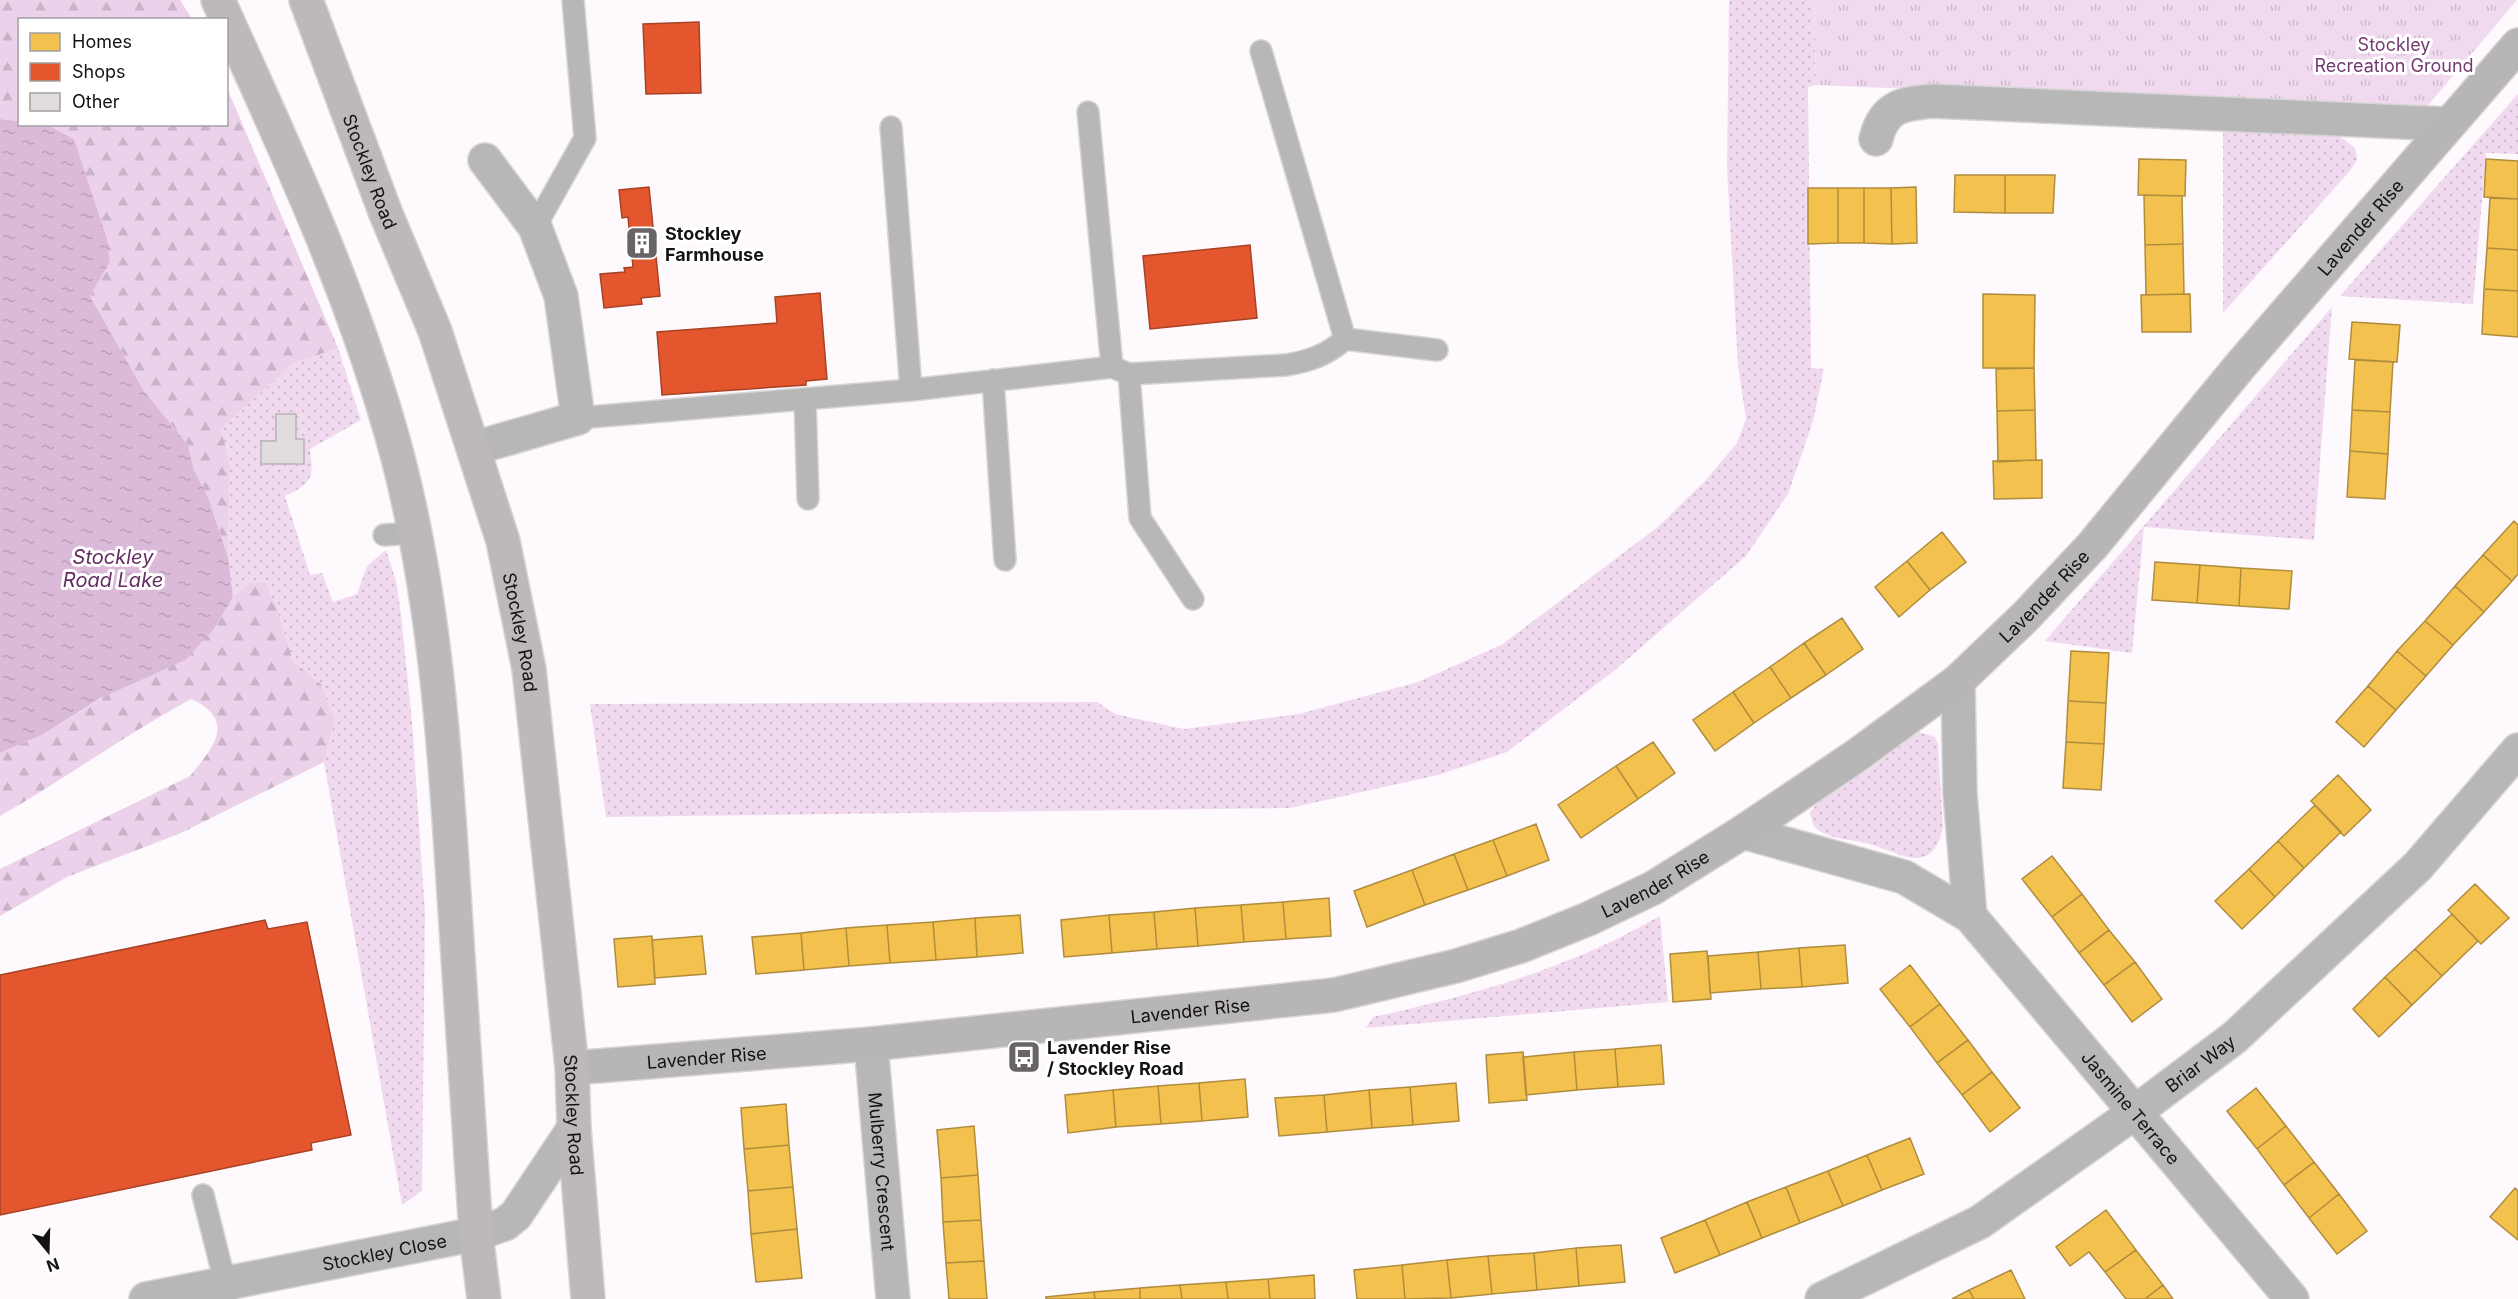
<svg xmlns="http://www.w3.org/2000/svg" width="2518" height="1299" viewBox="0 0 2518 1299" font-family="Inter,sans-serif">
  <defs>
    <pattern id="grass-dots" width="8" height="8" patternUnits="userSpaceOnUse" patternTransform="scale(1.5)"><rect width="8" height="8" fill="#f1daef"/><path d="M2 2h.1M6 6h.1" fill="none" stroke="#cebacc" stroke-width="1.8" stroke-linecap="round"/></pattern>
    <pattern id="forest-firs" width="22" height="20" patternUnits="userSpaceOnUse" patternTransform="scale(1.5)"><rect width="22" height="20" fill="#ecd1ea"/><path d="M5 1l3.5 6h-7zM16 11l3.5 6h-7z" fill="#cab2c8"/></pattern>
    <pattern id="park-tufts" width="24" height="20" patternUnits="userSpaceOnUse" patternTransform="scale(1.5)"><rect width="24" height="20" fill="#f1daef"/><path d="M3 7l-1-3M5 7V3M7 7l1-3M15 17l-1-3M17 17v-4M19 17l1-3" fill="none" stroke="#cebacc"/></pattern>
    <pattern id="water-ripples" width="26" height="14" patternUnits="userSpaceOnUse" patternTransform="scale(1.5)"><rect width="26" height="14" fill="#dbbad9"/><path d="M2 4q2-2 4 0t4 0M15 11q2-2 4 0t4 0" fill="none" stroke="#bb9fb9"/></pattern>
  </defs>
  <rect width="100%" height="100%" fill="#fef9fd"/>
  <path fill="url(#grass-dots)" d="M 1729,0 L 1814,0 L 1816,85 L 1808,87 L 1811,368 L 1824,369 L 1813,421 L 1788,494 L 1746,556 L 1614,671 L 1507,752 L 1438,775 L 1290,808 L 606,817 L 590,704 L 1097,702 L 1115,714 L 1184,729 L 1299,714 L 1418,682 L 1503,644 L 1659,526 L 1704,482 L 1737,443 L 1746,419 L 1738,365 L 1727,168 Z
    M 2518,94 L 2518,154 L 2486,153 L 2473,304 L 2340,296 Z
    M 2223,130 L 2334,135 L 2345,140 L 2355,148 L 2357,160 L 2349,172 L 2223,313 Z
    M 2332,307 L 2314,540 L 2144,527 L 2132,653 L 2045,641 Z
    M 338,348 L 361,420 L 310,449 C 314,479 312,483 285,496 L 310,575 L 322,573 L 333,602 L 357,594 L 367,566 L 386,550 L 396,581 L 401,614 L 412,722 L 425,912 L 422,1191 L 402,1205 L 324,762 L 335,720 L 321,684 L 293,661 L 277,609 L 247,584 L 233,597 L 228,557 L 230,464 L 221,429 L 292,364 Z
    M 1919,732 L 1935,737 L 1938,744 L 1943,827 C 1931,879 1900,852 1866,843 C 1852,840 1833,839 1821,832 C 1813,828 1811,820 1810,812 L 1819,802 L 1865,772 Z
    M 1660,916 L 1668,1002 L 1366,1028 L 1373,1017 C 1451,1000 1530,979 1602,946 C 1622,937 1641,926 1660,916 Z"/>
  <path fill="url(#forest-firs)" d="M 0,0 L 180,0 L 192,19 L 20,20 L 19,121 L 0,119 Z
    M 227,88 L 338,348 L 292,364 L 221,429 L 230,464 L 228,557 L 208,497 L 194,470 L 188,445 L 144,391 L 90,296 L 110,262 L 74,139 L 48,125 L 226,124 Z
    M 265,582 L 277,609 L 293,661 L 321,684 L 335,720 L 324,762 L 181,833 L 67,877 L 0,916 L 0,869 L 190,776 C 214,747 237,720 191,699 C 125,735 65,779 0,816 L 0,753 L 42,735 L 214,629 L 233,597 L 247,584 Z"/>
  <path fill="url(#park-tufts)" d="M 1814,0 L 2517,0 L 2424,110 L 1816,85 Z"/>
  <path fill="url(#water-ripples)" d="M 0,119 L 19,121 L 20,124 L 48,125 L 74,139 L 107,239 L 110,262 L 90,296 L 144,391 L 188,445 L 194,470 L 208,497 L 228,557 L 233,597 L 214,629 L 185,660 L 101,698 L 42,735 L 0,753 Z"/>
  <path fill="#f2c14e" stroke="#b08c3d" stroke-width="1.5" d="M 2139,159 L 2186,160 L 2185,196 L 2138,195 Z
    M 2486,159 L 2518,161 L 2518,199 L 2484,197 Z
    M 1955,175 L 2005,175 L 2005,213 L 1954,212 Z
    M 2005,175 L 2055,175 L 2053,213 L 2005,213 Z
    M 1916,187 L 1917,243 L 1892,244 L 1891,188 Z
    M 1808,188 L 1838,188 L 1838,243 L 1808,244 Z
    M 1838,188 L 1864,188 L 1864,243 L 1838,243 Z
    M 1864,188 L 1891,188 L 1892,244 L 1864,243 Z
    M 2144,195 L 2182,196 L 2183,244 L 2145,245 Z
    M 2490,198 L 2518,199 L 2518,250 L 2487,248 Z
    M 2183,244 L 2184,294 L 2146,295 L 2145,245 Z
    M 2487,248 L 2518,250 L 2518,291 L 2484,289 Z
    M 2484,289 L 2518,291 L 2518,337 L 2482,334 Z
    M 1983,294 L 2035,295 L 2034,368 L 1983,368 Z
    M 2190,294 L 2191,332 L 2142,332 L 2141,295 Z
    M 2352,322 L 2400,325 L 2397,362 L 2349,359 Z
    M 2355,360 L 2393,362 L 2390,412 L 2352,410 Z
    M 2034,368 L 2035,410 L 1997,411 L 1996,369 Z
    M 2035,410 L 2036,460 L 1998,462 L 1997,411 Z
    M 2352,410 L 2390,412 L 2388,454 L 2350,451 Z
    M 2350,451 L 2388,454 L 2385,499 L 2347,497 Z
    M 2042,460 L 2042,498 L 1994,499 L 1993,461 Z
    M 2514,521 L 2518,525 L 2518,574 L 2512,581 L 2483,555 Z
    M 1942,532 L 1966,562 L 1930,590 L 1907,561 Z
    M 2483,555 L 2512,581 L 2484,612 L 2455,586 Z
    M 1907,561 L 1930,590 L 1899,617 L 1875,587 Z
    M 2155,562 L 2200,565 L 2197,603 L 2152,600 Z
    M 2200,565 L 2241,568 L 2239,606 L 2197,603 Z
    M 2241,568 L 2292,571 L 2289,609 L 2239,606 Z
    M 2455,586 L 2484,612 L 2453,645 L 2425,621 Z
    M 1842,618 L 1863,649 L 1826,675 L 1804,643 Z
    M 2425,621 L 2453,645 L 2426,676 L 2397,651 Z
    M 1804,643 L 1826,675 L 1791,698 L 1770,667 Z
    M 2071,651 L 2109,653 L 2106,703 L 2068,701 Z
    M 2397,651 L 2426,676 L 2396,710 L 2368,686 Z
    M 1770,667 L 1791,698 L 1754,723 L 1733,692 Z
    M 2368,686 L 2396,710 L 2364,747 L 2336,722 Z
    M 1733,692 L 1754,723 L 1715,751 L 1693,720 Z
    M 2068,701 L 2106,703 L 2104,744 L 2066,742 Z
    M 1653,742 L 1675,773 L 1638,799 L 1616,766 Z
    M 2066,742 L 2104,744 L 2101,790 L 2063,788 Z
    M 1616,766 L 1638,799 L 1581,838 L 1558,805 Z
    M 2338,775 L 2371,810 L 2344,836 L 2311,801 Z
    M 2315,805 L 2341,832 L 2304,868 L 2278,841 Z
    M 1536,824 L 1549,860 L 1507,876 L 1493,840 Z
    M 1493,840 L 1507,876 L 1468,890 L 1454,854 Z
    M 2278,841 L 2304,868 L 2275,897 L 2249,869 Z
    M 1454,854 L 1468,890 L 1425,905 L 1412,870 Z
    M 2052,856 L 2082,894 L 2052,917 L 2022,879 Z
    M 2249,869 L 2275,897 L 2242,929 L 2215,901 Z
    M 1412,870 L 1425,905 L 1367,927 L 1354,891 Z
    M 2475,884 L 2509,918 L 2481,944 L 2448,910 Z
    M 2082,894 L 2109,930 L 2079,953 L 2052,917 Z
    M 1329,898 L 1331,936 L 1286,939 L 1283,902 Z
    M 1283,902 L 1286,939 L 1244,942 L 1241,905 Z
    M 1241,905 L 1244,942 L 1198,946 L 1195,908 Z
    M 1195,908 L 1198,946 L 1157,949 L 1154,912 Z
    M 1154,912 L 1157,949 L 1112,953 L 1109,915 Z
    M 2452,914 L 2478,941 L 2442,976 L 2415,949 Z
    M 1020,915 L 1023,953 L 977,957 L 975,918 Z
    M 1109,915 L 1112,953 L 1064,957 L 1061,920 Z
    M 975,918 L 977,957 L 936,960 L 933,922 Z
    M 933,922 L 936,960 L 890,963 L 887,925 Z
    M 887,925 L 890,963 L 849,966 L 846,928 Z
    M 846,928 L 849,966 L 804,970 L 801,933 Z
    M 2109,930 L 2135,962 L 2104,985 L 2079,953 Z
    M 801,933 L 804,970 L 756,974 L 752,937 Z
    M 652,936 L 655,984 L 618,987 L 614,939 Z
    M 702,936 L 706,974 L 655,978 L 652,940 Z
    M 1845,945 L 1848,983 L 1802,987 L 1799,948 Z
    M 1799,948 L 1802,987 L 1761,989 L 1758,952 Z
    M 2415,949 L 2442,976 L 2412,1005 L 2385,977 Z
    M 1707,951 L 1711,999 L 1673,1002 L 1670,954 Z
    M 1758,952 L 1761,989 L 1710,993 L 1708,956 Z
    M 2135,962 L 2162,999 L 2132,1022 L 2104,985 Z
    M 1910,965 L 1940,1004 L 1910,1027 L 1880,989 Z
    M 2385,977 L 2412,1005 L 2379,1037 L 2353,1009 Z
    M 1940,1004 L 1968,1040 L 1937,1063 L 1910,1027 Z
    M 1968,1040 L 1992,1072 L 1962,1095 L 1937,1063 Z
    M 1661,1045 L 1664,1084 L 1618,1087 L 1615,1049 Z
    M 1615,1049 L 1618,1087 L 1577,1090 L 1574,1052 Z
    M 1523,1052 L 1527,1100 L 1489,1103 L 1486,1055 Z
    M 1574,1052 L 1577,1090 L 1526,1095 L 1523,1057 Z
    M 1992,1072 L 2020,1108 L 1990,1132 L 1962,1095 Z
    M 1245,1079 L 1248,1117 L 1202,1121 L 1199,1083 Z
    M 1199,1083 L 1202,1121 L 1161,1124 L 1158,1086 Z
    M 1456,1083 L 1459,1121 L 1413,1125 L 1410,1087 Z
    M 1158,1086 L 1161,1124 L 1116,1127 L 1113,1090 Z
    M 1410,1087 L 1413,1125 L 1372,1128 L 1369,1090 Z
    M 2256,1088 L 2286,1126 L 2257,1149 L 2227,1111 Z
    M 1113,1090 L 1116,1127 L 1068,1133 L 1065,1095 Z
    M 1369,1090 L 1372,1128 L 1327,1132 L 1324,1095 Z
    M 1324,1095 L 1327,1132 L 1279,1136 L 1275,1098 Z
    M 786,1104 L 789,1145 L 744,1149 L 741,1108 Z
    M 974,1126 L 978,1175 L 941,1178 L 937,1130 Z
    M 2286,1126 L 2314,1162 L 2284,1185 L 2257,1149 Z
    M 1910,1138 L 1924,1174 L 1882,1190 L 1867,1155 Z
    M 789,1145 L 793,1187 L 748,1191 L 744,1149 Z
    M 1867,1155 L 1882,1190 L 1843,1206 L 1828,1171 Z
    M 2314,1162 L 2339,1194 L 2309,1218 L 2284,1185 Z
    M 1828,1171 L 1843,1206 L 1800,1223 L 1786,1187 Z
    M 978,1175 L 981,1220 L 943,1222 L 941,1178 Z
    M 793,1187 L 797,1229 L 751,1234 L 748,1191 Z
    M 1786,1187 L 1800,1223 L 1762,1238 L 1747,1202 Z
    M 2515,1188 L 2518,1191 L 2518,1240 L 2490,1217 Z
    M 2339,1194 L 2367,1231 L 2337,1254 L 2309,1218 Z
    M 1747,1202 L 1762,1238 L 1720,1255 L 1705,1220 Z
    M 2106,1210 L 2136,1250 L 2105,1272 L 2089,1252 L 2070,1266 L 2056,1247 Z
    M 981,1220 L 984,1261 L 946,1263 L 943,1222 Z
    M 1705,1220 L 1720,1255 L 1675,1273 L 1661,1238 Z
    M 797,1229 L 802,1278 L 756,1282 L 751,1234 Z
    M 1621,1245 L 1625,1282 L 1579,1286 L 1576,1248 Z
    M 1576,1248 L 1579,1286 L 1537,1290 L 1534,1253 Z
    M 2136,1250 L 2163,1285 L 2145,1299 L 2126,1299 L 2105,1272 Z
    M 1534,1253 L 1537,1290 L 1492,1294 L 1488,1256 Z
    M 1488,1256 L 1492,1294 L 1451,1298 L 1447,1260 Z
    M 1447,1260 L 1451,1298 L 1405,1299 L 1402,1265 Z
    M 984,1261 L 987,1299 L 949,1299 L 946,1263 Z
    M 1402,1265 L 1405,1299 L 1357,1299 L 1354,1270 Z
    M 2011,1270 L 2025,1299 L 1974,1299 L 1969,1290 Z
    M 1314,1275 L 1315,1299 L 1270,1299 L 1268,1279 Z
    M 1268,1279 L 1270,1299 L 1228,1299 L 1226,1282 Z
    M 1226,1282 L 1228,1299 L 1182,1299 L 1180,1285 Z
    M 1180,1285 L 1182,1299 L 1140,1299 L 1140,1288 Z
    M 2163,1285 L 2173,1299 L 2145,1299 Z
    M 1140,1288 L 1140,1299 L 1095,1299 L 1094,1292 Z
    M 1969,1290 L 1974,1299 L 1952,1299 Z
    M 1094,1292 L 1095,1299 L 1046,1299 L 1046,1297 Z"/>
  <path fill="#e4572e" stroke="#a64226" stroke-width="1.5" d="M 699,22 L 701,93 L 646,94 L 643,24 Z
    M 649,187 L 660,296 L 641,298 L 642,304 L 604,308 L 600,274 L 625,272 L 624,268 L 633,267 L 628,217 L 622,218 L 619,190 Z
    M 1250,245 L 1257,318 L 1150,329 L 1143,256 Z
    M 820,293 L 827,379 L 806,381 L 806,385 L 662,395 L 657,332 L 777,323 L 775,297 Z
    M 265,920 L 268,929 L 307,922 L 351,1135 L 311,1143 L 312,1150 L 0,1215 L 0,975 Z"/>
  <path fill="#e0dcdf" stroke="#b8b4b7" stroke-width="1.5" d="M 276,414 L 296,414 L 296,439 L 304,439 L 304,464 L 261,464 L 261,441 L 276,441 Z"/>
  <g fill="none" stroke-linecap="round" stroke-linejoin="round">
    <defs>
      <path id="lane" d="M 535,227 L 585,138 L 573,0
        M 1345,339 L 1437,350
        M 1112,367 L 1129,374 L 1286,365 C 1310,361 1327,355 1345,339 L 1261,51
        M 1129,374 L 1140,518 L 1193,599
        M 993,380 L 1005,560
        M 911,390 L 1112,367 L 1088,112
        M 805,399 L 808,499
        M 578,418 L 911,390 L 891,127
        M 384,535 L 415,533
        M 203,1195 L 228,1294"/>
      <g id="street">
        <path d="M 1876,139 C 1884,106 1902,104 1932,101 L 2448,124"/>
        <path d="M 475,448 L 578,418 L 561,296 L 535,227 L 485,160"/>
        <path d="M 1958,681 L 1960,793 L 1970,916"/>
        <path id="s1" d="M 1743,832 L 1904,877 L 1970,916 L 2292,1299"/>
        <path id="s2" d="M 871,1044 L 893,1299"/>
        <path id="s3" d="M 146,1299 L 476,1234 L 505,1224 L 516,1215 L 574,1128"/>
        <path id="s4" d="M 1822,1299 L 1980,1222 L 2134,1113 L 2235,1037 L 2418,866 L 2518,750"/>
      </g>
      <g id="secondary">
        <path id="s5" d="M 572,1068 L 871,1044 L 1334,995 L 1456,966 L 1521,946 L 1588,919 L 1653,888 L 1743,832 L 1856,756 L 1958,681 L 2026,616 L 2092,546 L 2240,366 L 2518,45"/>
      </g>
      <g id="primary">
        <path d="M 218,0 C 286,150 356,299 398,458 C 435,601 445,748 454,895 C 461,1008 469,1121 476,1234 L 484,1299"/>
        <path id="s6" d="M 306,0 L 386,214 L 435,331 L 503,541 L 529,669 L 572,1068 L 574,1128 L 588,1299"/>
      </g>
    </defs>
    <use href="#lane" stroke="#d8d5d7" stroke-width="24"/>
    <use href="#street" stroke="#d8d5d7" stroke-width="36"/>
    <use href="#secondary" stroke="#d8d5d7" stroke-width="36"/>
    <use href="#primary" stroke="#d8d5d7" stroke-width="36"/>
    <use href="#lane" stroke="#b8b7b8" stroke-width="21"/>
    <use href="#street" stroke="#b8b7b8" stroke-width="33"/>
    <use href="#secondary" stroke="#b8b5b7" stroke-width="33"/>
    <use href="#primary" stroke="#bcb8bc" stroke-width="33"/>
  </g>
  <defs>
    <symbol id="building-square" viewBox="-11 -11 22 22"><rect x="-9" y="-9" width="18" height="18" rx="4" fill="#676366" stroke="#fff"/><path d="M-4-6H4V6H1V3H-1V6H-4ZM-2.5-4.3h1.7v1.8h-1.7ZM.8-4.3h1.7v1.8H.8ZM-2.5-1h1.7V.8h-1.7ZM.8-1h1.7V.8H.8Z" fill="#fff"/></symbol>
    <symbol id="bus-square" viewBox="-11 -11 22 22"><rect x="-9" y="-9" width="18" height="18" rx="4" fill="#676366" stroke="#fff"/><path d="M-5-6H5V4H4V6H2V4H-2V6H-4V4H-5ZM-3.5-4V0h7V-4ZM-3.5 1.2v1.5H-2V1.2ZM2 1.2v1.5H3.5V1.2Z" fill="#fff"/></symbol>
  </defs>
  <g fill-rule="evenodd">
    <use href="#building-square" x="623" y="224" width="38" height="38"/>
    <use href="#bus-square" x="1005" y="1038" width="38" height="38"/>
  </g>
  <g text-anchor="middle" dominant-baseline="central" stroke-width="6" stroke-linejoin="round" paint-order="stroke">
    <g font-size="18" fill="#733b71" stroke="#fff">
      <text x="2394" y="44">Stockley<tspan x="2394" dy="21">Recreation Ground</tspan></text>
    </g>
    <g font-size="18" fill="#151215" stroke="#fff">
      <text stroke="none"><textPath href="#s6" startOffset="183">Stockley Road</textPath></text>
      <text stroke="none"><textPath href="#s5" startOffset="2079">Lavender Rise</textPath></text>
      <text stroke="none"><textPath href="#s5" startOffset="1593">Lavender Rise</textPath></text>
      <text stroke="none"><textPath href="#s6" startOffset="669">Stockley Road</textPath></text>
      <text stroke="none"><textPath href="#s5" startOffset="1107">Lavender Rise</textPath></text>
      <text stroke="none"><textPath href="#s5" startOffset="621">Lavender Rise</textPath></text>
      <text stroke="none"><textPath href="#s5" startOffset="135">Lavender Rise</textPath></text>
      <text stroke="none"><textPath href="#s4" startOffset="447">Briar Way</textPath></text>
      <text stroke="none"><textPath href="#s1" startOffset="494">Jasmine Terrace</textPath></text>
      <text stroke="none"><textPath href="#s6" startOffset="1155">Stockley Road</textPath></text>
      <text stroke="none"><textPath href="#s2" startOffset="128">Mulberry Crescent</textPath></text>
      <text stroke="none"><textPath href="#s3" startOffset="243">Stockley Close</textPath></text>
    </g>
    <g font-size="18" font-weight="bold" fill="#151215" stroke="#fff" text-anchor="start">
      <text x="665" y="233">Stockley<tspan x="665" dy="21">Farmhouse</tspan></text>
      <text x="1047" y="1047">Lavender Rise<tspan x="1047" dy="21">/ Stockley Road</tspan></text>
    </g>
    <g font-size="20" font-style="italic" fill="#632d61" stroke="#fff">
      <text x="113" y="557">Stockley<tspan x="113" dy="23">Road Lake</tspan></text>
    </g>
  </g>
  <rect x="18" y="18" width="210" height="108" fill="#ffffff" stroke="#a1a0a1" stroke-width="1.5"/>
  <rect x="30" y="33" width="30" height="18" fill="#f2c14e" stroke="#a1a0a1" stroke-width="1.5"/>
  <text x="72" y="48" font-size="18" fill="#151215">Homes</text>
  <rect x="30" y="63" width="30" height="18" fill="#e4572e" stroke="#a1a0a1" stroke-width="1.5"/>
  <text x="72" y="78" font-size="18" fill="#151215">Shops</text>
  <rect x="30" y="93" width="30" height="18" fill="#e0dcdf" stroke="#a1a0a1" stroke-width="1.5"/>
  <text x="72" y="108" font-size="18" fill="#151215">Other</text>
  <g transform="translate(48 1251) rotate(161)" stroke="#ffffff" stroke-width="4.5" paint-order="stroke">
  <path d="M0-4.5L10 22L0 15L-10 22Z" fill="#151215"/>
  <text y="-9" font-size="16" font-weight="bold" text-anchor="middle" fill="#151215">N</text>
  </g>
</svg>
